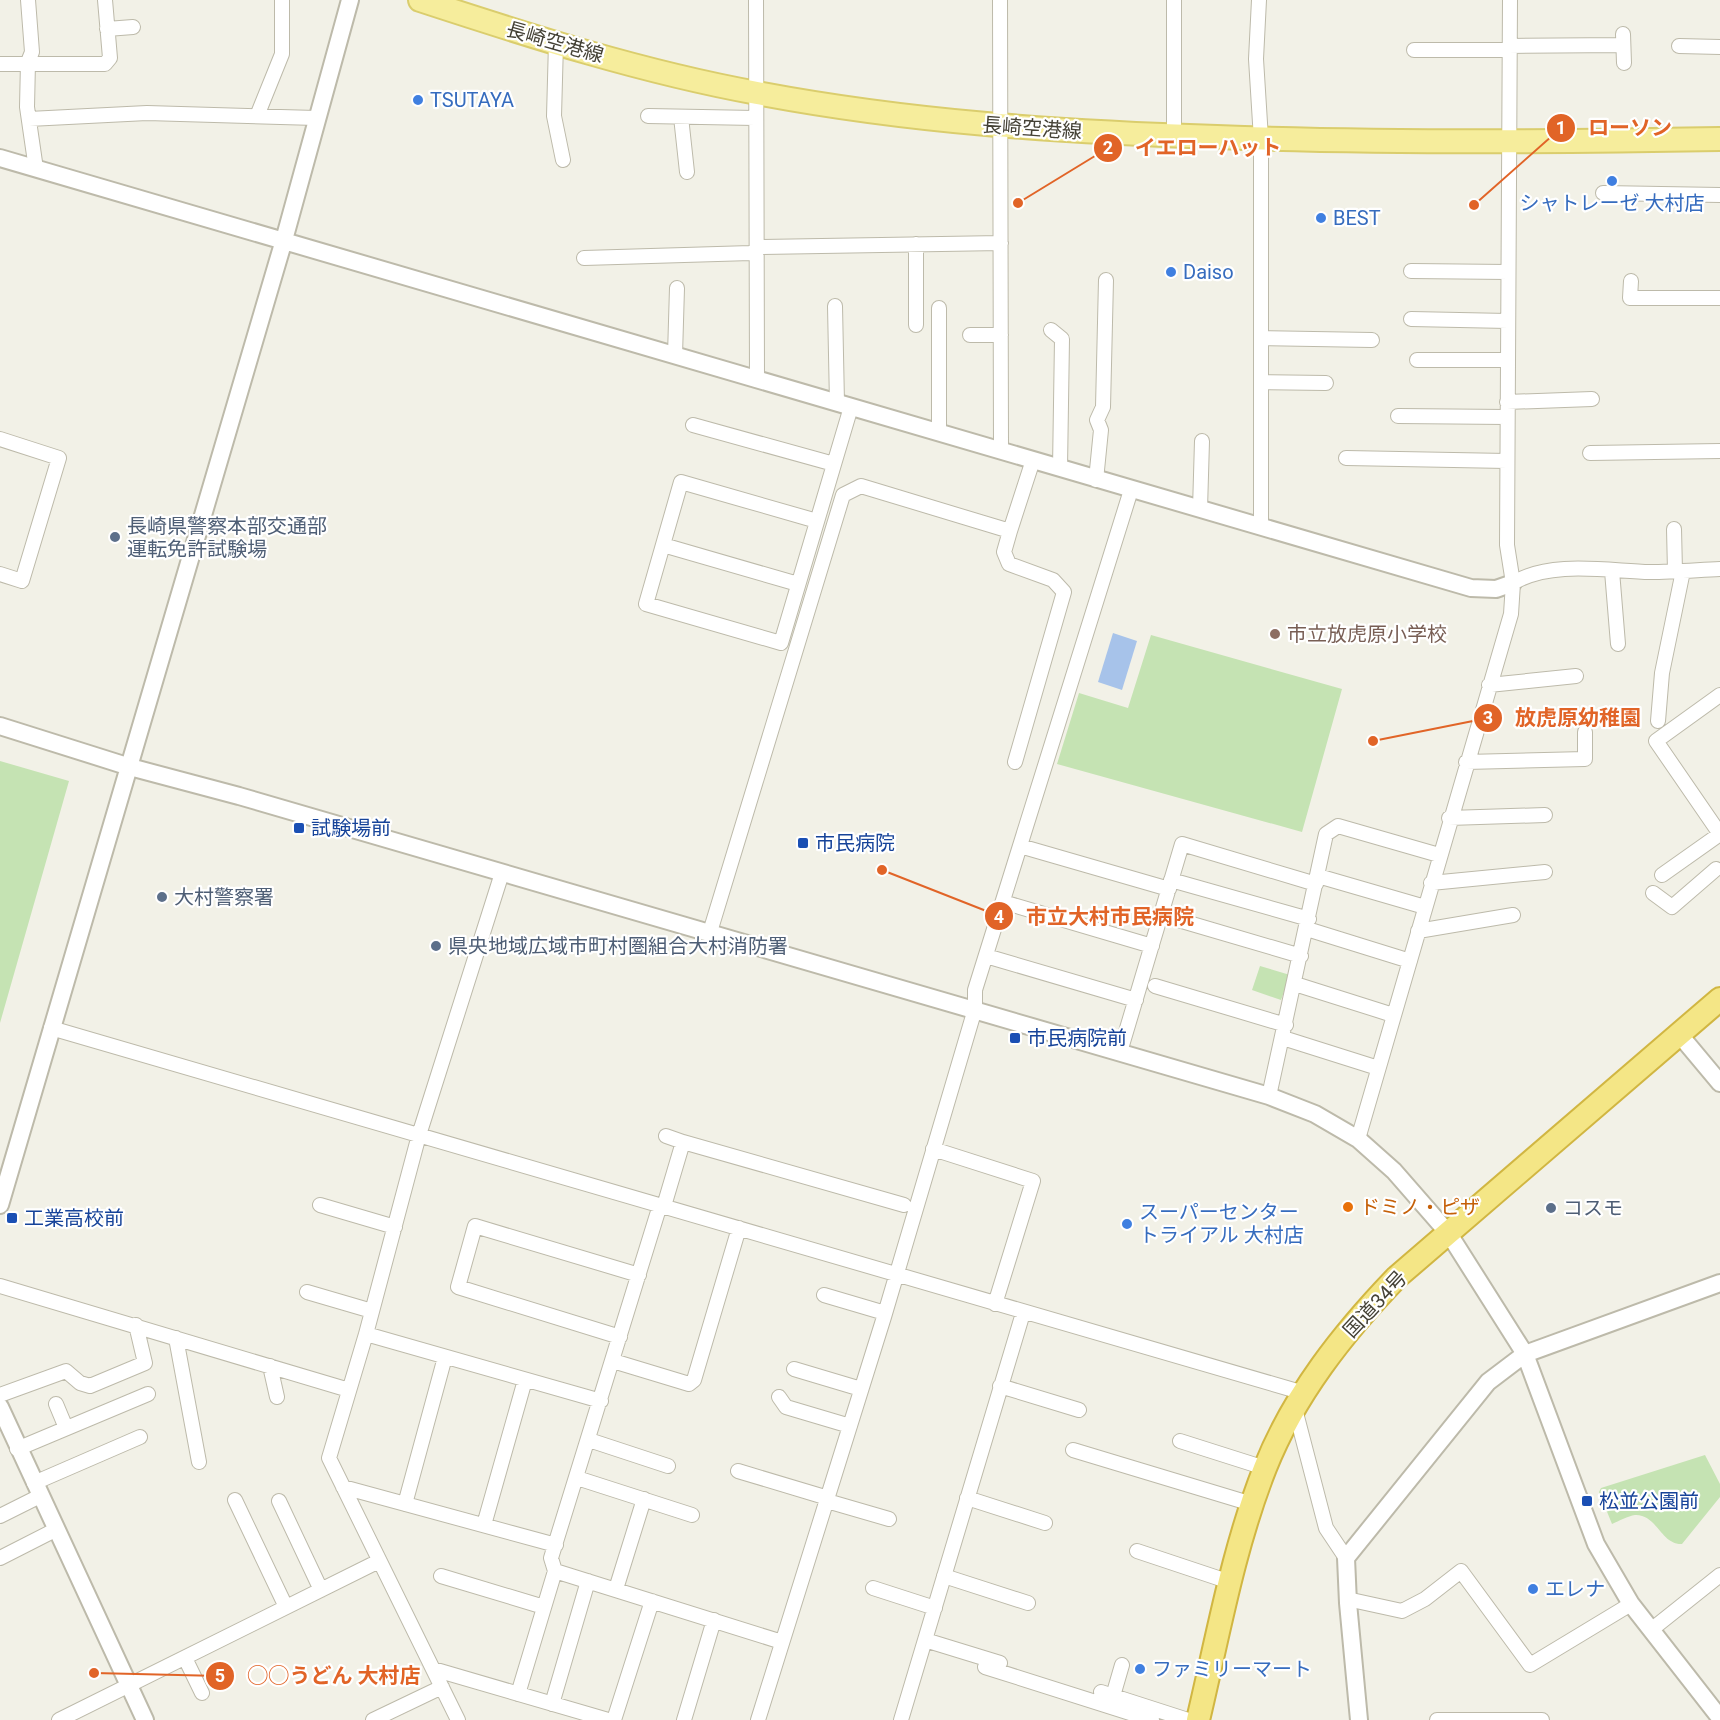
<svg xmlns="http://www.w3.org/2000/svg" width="1720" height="1720" viewBox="0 0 1720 1720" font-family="Roboto,'Noto Sans JP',sans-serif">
  <rect width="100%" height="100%" fill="#f2f1e7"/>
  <path fill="#c5e3b3" d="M 1151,635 L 1342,689 L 1302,832 L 1057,764 L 1079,693 L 1128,708 Z
    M 0,761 L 69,781 L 0,1023 Z
    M 1260,966 L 1290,975 L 1281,1000 L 1252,990 Z
    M 1705,1455 L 1720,1484 L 1720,1497 L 1682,1544 C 1661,1545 1657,1514 1635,1515 C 1628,1516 1619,1521 1612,1524 L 1599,1492 L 1601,1488 Z"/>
  <path fill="#a7c3ea" d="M 1113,633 L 1137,641 L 1122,690 L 1098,682 Z"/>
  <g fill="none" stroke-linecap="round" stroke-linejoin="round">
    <defs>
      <path id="minor" d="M 28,0 L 32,52 L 28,62 L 27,107 L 36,169
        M 756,0 L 757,380
        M 1000,0 L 1001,450
        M 1174,0 L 1174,136
        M 1259,0 L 1256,59 L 1261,139 L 1261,526
        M 107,29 L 133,27
        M 1623,34 L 1624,63
        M 556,43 L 554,116 L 563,160
        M 1509,46 L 1623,45
        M 1679,46 L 1720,47
        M 1414,50 L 1509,50
        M 0,64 L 105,64 L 110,58 L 105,0
        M 257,116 L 282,54 L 282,0
        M 648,116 L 755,118
        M 681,117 L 687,172
        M 29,119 L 147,113 L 316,118
        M 1603,193 L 1720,195
        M 584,258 L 751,253 L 762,247 L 1001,243
        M 1411,271 L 1508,272
        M 1631,281 L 1630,298 L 1720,298
        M 835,306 L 837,403
        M 1411,319 L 1508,321
        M 916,325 L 916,244
        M 1051,330 L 1062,339 L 1060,468
        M 970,335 L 1001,335
        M 1261,338 L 1372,340
        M 675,355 L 677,288
        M 1417,360 L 1508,360
        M 1261,382 L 1326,383
        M 1507,402 L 1592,399
        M 1398,416 L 1507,417
        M 693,425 L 834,464
        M 939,432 L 939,308
        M 0,439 L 59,458 L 22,581 L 0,574
        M 1590,453 L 1720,451
        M 1346,458 L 1507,461
        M 1096,480 L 1101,430 L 1097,420 L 1103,407 L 1106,280
        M 1200,509 L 1202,441
        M 817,521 L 681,482 L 646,604 L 781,643 L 851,407
        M 1674,529 L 1675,571
        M 1010,531 L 1004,552 L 1009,564 L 1053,580 L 1064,592 L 1015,762
        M 663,545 L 798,584
        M 1612,571 L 1618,644
        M 1513,583 C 1551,560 1608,571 1650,572 C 1673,572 1697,570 1720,569
        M 1489,685 L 1576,676
        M 1720,695 L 1656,741 L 1720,834
        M 1658,721 L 1662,673 L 1683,571
        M 1466,762 L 1585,759 L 1585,732
        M 1449,818 L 1545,815
        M 1020,846 L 1169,889
        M 1662,875 L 1720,834
        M 1318,876 L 1425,907
        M 1171,880 L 1309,919
        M 1431,883 L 1545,872
        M 1653,893 L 1672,907 L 1716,869
        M 1003,902 L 1152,946
        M 1175,919 L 1301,956
        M 1307,929 L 1410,961
        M 1418,931 L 1513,915
        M 710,932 L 843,495 L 861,486 L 1010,531 L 1033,460
        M 986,956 L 1136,1000
        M 1295,984 L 1393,1015
        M 1155,986 L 1286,1025
        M 51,1028 L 1304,1393
        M 1283,1038 L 1378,1068
        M 1120,1052 L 1182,844 L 1316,884
        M 1269,1096 L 1326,834 L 1338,826 L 1439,855
        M 666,1136 L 683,1142
        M 1358,1139 L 1511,614 L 1513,583 L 1507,545 L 1510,0
        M 933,1149 L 1033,1181 L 995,1304
        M 320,1205 L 395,1227
        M 660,1205 L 551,1558 L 555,1571 L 782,1642
        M 664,1206 L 683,1142 L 904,1205
        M 0,1286 L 349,1390
        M 307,1292 L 372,1311
        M 824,1295 L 885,1313
        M 366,1334 L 601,1401
        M 620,1337 L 458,1287 L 475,1226 L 639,1275
        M 176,1338 L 199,1462
        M 613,1361 L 689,1384 L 694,1380 L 739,1228
        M 270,1366 L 277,1397
        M 794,1369 L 861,1389
        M 1000,1386 L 1079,1410
        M 0,1395 L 66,1371 L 80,1383 L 90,1386 L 145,1363 L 136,1325
        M 779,1397 L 786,1407 L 850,1426
        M 56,1404 L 66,1428
        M 1295,1409 L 1326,1528 L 1346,1558
        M 589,1440 L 668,1466
        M 1180,1441 L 1265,1468
        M 17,1449 L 148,1394
        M 1073,1450 L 1252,1504
        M 738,1471 L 828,1498
        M 577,1478 L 692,1515
        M 34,1483 L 140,1437
        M 343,1487 L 556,1545
        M 967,1498 L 1045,1523
        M 235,1500 L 286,1607
        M 279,1501 L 321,1590
        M 827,1501 L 889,1519
        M 405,1504 L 445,1357
        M 0,1516 L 40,1496
        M 484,1525 L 525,1380
        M 1137,1551 L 1230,1582
        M 0,1558 L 55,1530
        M 441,1576 L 544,1607
        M 944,1576 L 1028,1603
        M 873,1588 L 935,1608
        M 616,1589 L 644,1499
        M 1347,1599 L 1402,1611 L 1425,1599 L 1461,1571 L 1530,1665 L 1631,1604
        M 1651,1630 L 1720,1575
        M 925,1640 L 1000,1663
        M 185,1658 L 202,1693
        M 985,1667 L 1152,1720
        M 433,1669 L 608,1720
        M 1101,1692 L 1188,1720
        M 518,1694 L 555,1571
        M 1113,1696 L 1122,1665
        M 552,1704 L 588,1581
        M 59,1720 L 379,1561
        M 373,1720 L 442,1687
        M 458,1720 L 329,1458 L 366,1334 L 419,1135 L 502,873
        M 614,1720 L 652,1601
        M 684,1720 L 714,1620
        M 758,1720 L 884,1317 L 975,1009 L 975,990 L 1131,490
        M 901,1720 L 1023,1313
        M 1437,1720 L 1542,1720"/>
      <path id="tertiary" d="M 0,158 L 1471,588 L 1496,589 L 1513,583
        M 0,726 L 130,767 L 239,796 L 1269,1096 L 1315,1114 L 1358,1139 L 1394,1171 L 1449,1234 L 1525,1354 L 1596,1544 L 1631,1604 L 1720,1718
        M 1679,1034 L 1720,1083
        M 0,1205 L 284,240 L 350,0
        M 0,1407 L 145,1720
        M 1359,1720 L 1348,1603 L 1346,1558 L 1488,1382 L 1525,1354 L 1720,1283"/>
      <path id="primary" d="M 420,0 C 530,36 642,72 757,93 C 910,122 1062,132 1217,137 C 1385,143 1552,142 1720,139"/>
      <path id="trunk" d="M 1198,1720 C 1218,1636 1233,1549 1265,1468 C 1294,1395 1343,1333 1397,1277 L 1720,999"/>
    </defs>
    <use href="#minor" stroke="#bdbaaa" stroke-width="16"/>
    <use href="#tertiary" stroke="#bdbaaa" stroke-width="20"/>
    <use href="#primary" stroke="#dacd6d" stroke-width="26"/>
    <use href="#trunk" stroke="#d1b642" stroke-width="26"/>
    <use href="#minor" stroke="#fff" stroke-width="14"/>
    <use href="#tertiary" stroke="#fff" stroke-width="16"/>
    <use href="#primary" stroke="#f6ed9c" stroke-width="22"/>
    <use href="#trunk" stroke="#f4e686" stroke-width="22"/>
  </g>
  <g fill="#3f7fe0" stroke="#fff" stroke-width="2">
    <circle cx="418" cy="100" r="6"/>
    <circle cx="1612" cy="181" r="6"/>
    <circle cx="1321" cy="218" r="6"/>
    <circle cx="1171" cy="272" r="6"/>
    <circle cx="1127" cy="1224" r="6"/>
    <circle cx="1533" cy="1589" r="6"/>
    <circle cx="1140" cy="1669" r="6"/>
  </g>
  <g fill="#5c6f8a" stroke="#fff" stroke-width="2">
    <circle cx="115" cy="537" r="6"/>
    <circle cx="162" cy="897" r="6"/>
    <circle cx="436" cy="946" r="6"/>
    <circle cx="1551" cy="1208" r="6"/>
  </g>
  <circle fill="#8d6e63" stroke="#fff" stroke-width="2" cx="1275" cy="634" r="6"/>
  <g fill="#1a4fb4" stroke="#fff" stroke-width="2">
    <rect x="293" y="822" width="12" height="12" rx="3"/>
    <rect x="797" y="837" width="12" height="12" rx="3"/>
    <rect x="1009" y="1032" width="12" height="12" rx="3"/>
    <rect x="6" y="1212" width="12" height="12" rx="3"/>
    <rect x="1581" y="1495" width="12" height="12" rx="3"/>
  </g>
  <circle fill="#e8710a" stroke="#fff" stroke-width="2" cx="1348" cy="1207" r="6"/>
  <g text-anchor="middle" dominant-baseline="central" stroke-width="4.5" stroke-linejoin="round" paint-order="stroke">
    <g font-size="20" fill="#454236" stroke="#fff">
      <text transform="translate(555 42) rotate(16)">長崎空港線</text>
      <text transform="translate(1032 128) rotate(4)">長崎空港線</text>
      <text transform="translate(1375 1304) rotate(-47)">国道34号</text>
    </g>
    <g font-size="20" fill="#366cbe" stroke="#fff" text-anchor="start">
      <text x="430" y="100">TSUTAYA</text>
      <text x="1612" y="203" text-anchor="middle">シャトレーゼ 大村店</text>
      <text x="1333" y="218">BEST</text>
      <text x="1183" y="272">Daiso</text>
      <text x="1139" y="1212">スーパーセンター<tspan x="1139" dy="23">トライアル 大村店</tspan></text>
      <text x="1545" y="1589">エレナ</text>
      <text x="1152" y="1669">ファミリーマート</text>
    </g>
    <g font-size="20" fill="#4e5e75" stroke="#fff" text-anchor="start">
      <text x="127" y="526">長崎県警察本部交通部<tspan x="127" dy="23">運転免許試験場</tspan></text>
      <text x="174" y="897">大村警察署</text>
      <text x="448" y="946">県央地域広域市町村圏組合大村消防署</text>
      <text x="1563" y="1208">コスモ</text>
    </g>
    <g font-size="20" fill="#785e54" stroke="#fff" text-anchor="start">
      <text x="1287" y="634">市立放虎原小学校</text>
    </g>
    <g font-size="20" fill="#164399" stroke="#fff" text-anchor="start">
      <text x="311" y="828">試験場前</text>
      <text x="815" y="843">市民病院</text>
      <text x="1027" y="1038">市民病院前</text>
      <text x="24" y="1218">工業高校前</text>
      <text x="1599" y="1501">松並公園前</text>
    </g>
    <g font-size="20" fill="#c56008" stroke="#fff" text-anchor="start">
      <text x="1360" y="1207">ドミノ・ピザ</text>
    </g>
  </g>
  <path fill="none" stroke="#e16427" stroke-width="2" d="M1474 205L1561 128M1018 203L1108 148M1373 741L1488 718M882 870L999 916M94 1673L220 1676"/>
  <g fill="#e16427" stroke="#fff" stroke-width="2">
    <circle cx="1474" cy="205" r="6"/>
    <circle cx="1018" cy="203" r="6"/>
    <circle cx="1373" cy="741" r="6"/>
    <circle cx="882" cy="870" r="6"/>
    <circle cx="94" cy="1673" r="6"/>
    <circle cx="1561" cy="128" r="15"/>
    <circle cx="1108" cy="148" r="15"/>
    <circle cx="1488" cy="718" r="15"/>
    <circle cx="999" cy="916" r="15"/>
    <circle cx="220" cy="1676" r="15"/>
  </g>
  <g font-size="18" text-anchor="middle" font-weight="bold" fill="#fff">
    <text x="1561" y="134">1</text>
    <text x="1108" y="154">2</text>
    <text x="1488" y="724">3</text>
    <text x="999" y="923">4</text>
    <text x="220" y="1682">5</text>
  </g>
  <g font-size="21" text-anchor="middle" font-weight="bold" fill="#e16427" stroke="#fff" stroke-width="4.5" stroke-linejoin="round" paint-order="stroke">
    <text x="1630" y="135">ローソン</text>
    <text x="1208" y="155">イエローハット</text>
    <text x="1578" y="725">放虎原幼稚園</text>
    <text x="1110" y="924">市立大村市民病院</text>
    <text x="334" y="1683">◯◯うどん 大村店</text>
  </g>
</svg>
